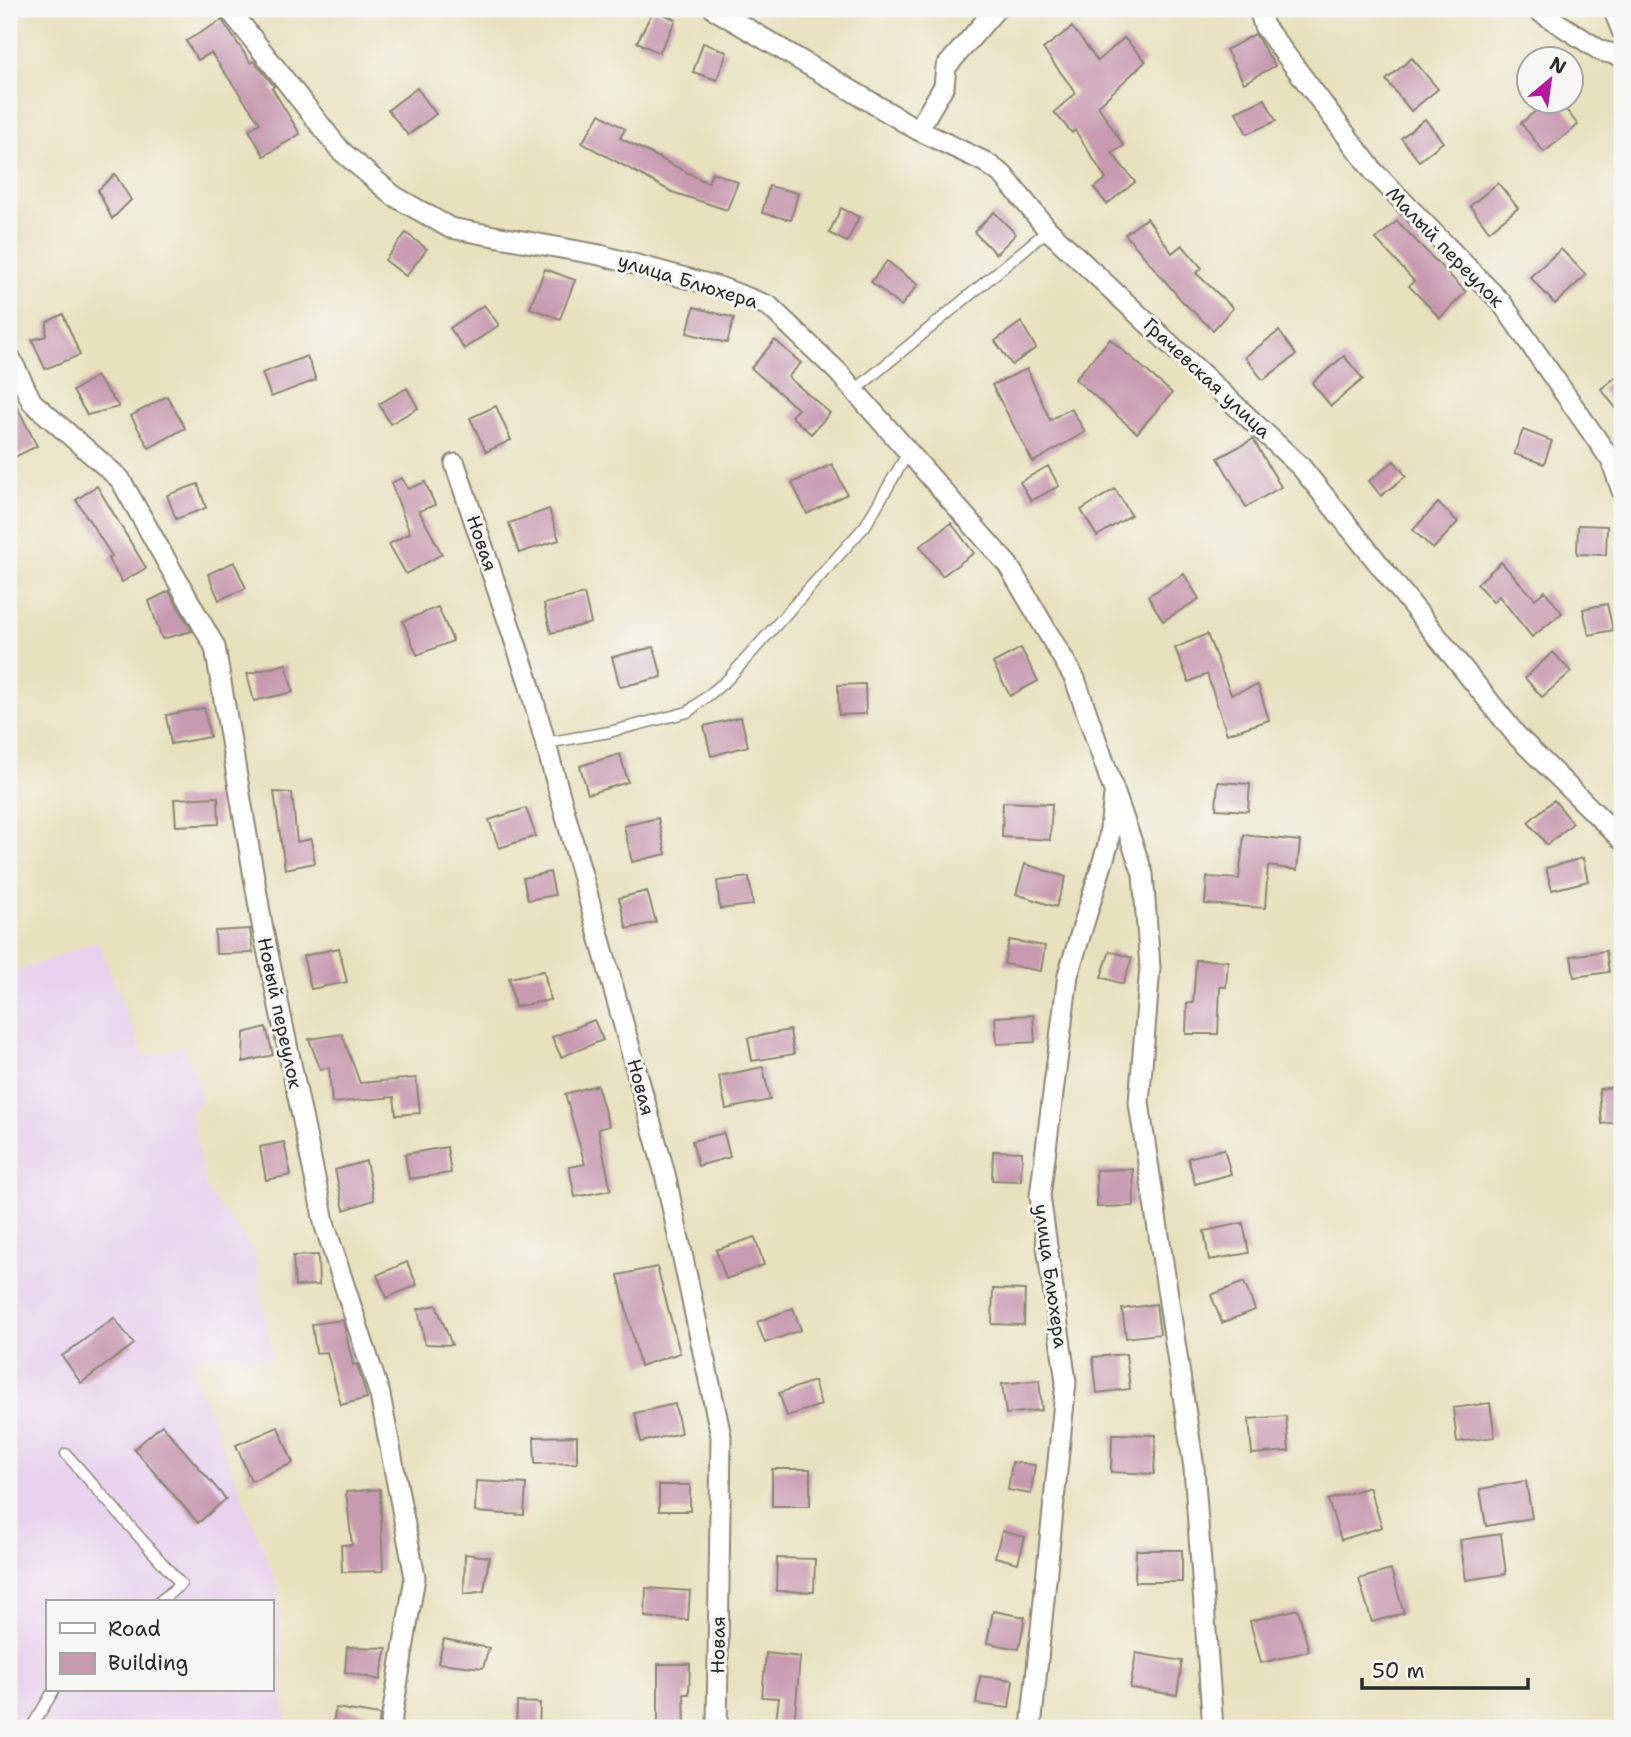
<svg xmlns="http://www.w3.org/2000/svg" width="1631" height="1737" viewBox="0 0 1631 1737" font-family="'Shantell Sans',sans-serif">
  <rect width="100%" height="100%" fill="#f6f6f2"/>
  <filter id="ink" filterUnits="userSpaceOnUse"><feTurbulence type="fractalNoise" baseFrequency=".0143" numOctaves="2"/><feDisplacementMap in="SourceGraphic" scale="14" xChannelSelector="R" yChannelSelector="G"/><feConvolveMatrix kernelMatrix="1 2 1 2 8 2 1 2 1" color-interpolation-filters="sRGB"/></filter>
  <filter id="wash" filterUnits="userSpaceOnUse"><feTurbulence type="fractalNoise" baseFrequency=".00686" numOctaves="4" result="noise"/><feDisplacementMap in="SourceGraphic" scale="28" xChannelSelector="R" yChannelSelector="G"/><feGaussianBlur stdDeviation="1.57" result="paint"/><feColorMatrix in="noise" values="0 0 0 0 0 0 0 0 0 0 0 0 0 0 0 0 0 1.4 0 .05"/><feComposite in="paint" operator="in"/></filter>
  <g filter="url(#wash)">
    <rect width="100%" height="100%" fill="#e8e1be"/>
    <path fill="#e8d2ee" fill-rule="evenodd" d="M 98,941 L 144,1057 L 185,1046 L 203,1100 L 190,1113 L 207,1191 L 254,1250 L 272,1359 L 210,1354 L 190,1363 L 279,1589 L 286,1728 L 9,1728 L 9,975 ZM 47,1602 L 271,1602 L 271,1690 L 47,1690 Z"/>
    <g id="blocks">
      <path fill="#c79ab0" d="M 654,9 L 676,20 L 659,53 L 637,42 Z
        M 222,20 L 251,63 L 254,61 L 274,86 L 272,88 L 300,134 L 264,156 L 249,130 L 260,123 L 211,53 L 198,60 L 186,41 Z
        M 1072,27 L 1098,61 L 1124,38 L 1146,61 L 1098,106 L 1124,146 L 1112,153 L 1135,182 L 1107,204 L 1094,188 L 1106,179 L 1075,130 L 1072,133 L 1054,112 L 1076,93 L 1043,49 Z
        M 1255,34 L 1275,66 L 1244,83 L 1226,50 Z
        M 703,43 L 727,52 L 717,80 L 693,72 Z
        M 1412,58 L 1438,89 L 1411,111 L 1386,80 Z
        M 417,88 L 436,114 L 408,135 L 388,110 Z
        M 1265,99 L 1276,121 L 1247,134 L 1236,112 Z
        M 1547,102 L 1560,102 L 1578,125 L 1544,152 L 1521,123 Z
        M 600,114 L 625,129 L 620,138 L 708,183 L 712,172 L 738,182 L 727,210 L 672,192 L 582,143 Z
        M 1425,119 L 1443,142 L 1419,161 L 1401,138 Z
        M 115,174 L 131,200 L 112,219 L 98,190 Z
        M 1498,183 L 1518,208 L 1489,231 L 1470,206 Z
        M 769,186 L 798,193 L 791,220 L 762,213 Z
        M 841,208 L 859,217 L 847,242 L 829,233 Z
        M 994,212 L 1016,234 L 996,254 L 974,232 Z
        M 1147,218 L 1172,253 L 1182,245 L 1202,268 L 1196,273 L 1233,308 L 1213,330 L 1182,301 L 1125,234 Z
        M 1397,221 L 1466,292 L 1440,318 L 1409,286 L 1414,281 L 1376,239 Z
        M 406,233 L 427,249 L 406,276 L 385,260 Z
        M 1561,249 L 1586,275 L 1555,304 L 1530,277 Z
        M 887,261 L 918,285 L 901,306 L 871,282 Z
        M 545,269 L 575,280 L 560,319 L 530,308 Z
        M 484,305 L 499,325 L 464,349 L 450,328 Z
        M 694,307 L 734,318 L 727,343 L 687,333 Z
        M 63,314 L 80,355 L 45,369 L 32,340 L 46,336 L 47,322 Z
        M 1021,322 L 1036,348 L 1012,365 L 995,341 Z
        M 1279,331 L 1296,355 L 1263,380 L 1245,357 Z
        M 1110,339 L 1172,393 L 1137,433 L 1075,379 Z
        M 775,340 L 801,363 L 788,377 L 830,413 L 811,434 L 791,416 L 798,409 L 751,368 Z
        M 307,356 L 316,380 L 271,397 L 262,373 Z
        M 1344,356 L 1363,379 L 1331,406 L 1312,383 Z
        M 1027,369 L 1050,420 L 1071,408 L 1085,432 L 1033,462 L 992,385 Z
        M 1622,372 L 1622,416 L 1601,389 Z
        M 96,376 L 119,407 L 87,415 L 73,391 Z
        M 407,388 L 418,408 L 390,424 L 379,404 Z
        M 9,391 L 37,446 L 9,460 Z
        M 167,396 L 185,428 L 149,448 L 131,416 Z
        M 496,406 L 511,440 L 486,452 L 470,418 Z
        M 1523,430 L 1552,441 L 1544,464 L 1514,454 Z
        M 1253,439 L 1281,487 L 1246,507 L 1218,458 Z
        M 1394,461 L 1406,476 L 1381,496 L 1369,481 Z
        M 832,464 L 847,494 L 807,514 L 792,483 Z
        M 1048,466 L 1059,486 L 1031,501 L 1020,482 Z
        M 402,478 L 408,489 L 425,482 L 435,505 L 419,511 L 442,554 L 406,574 L 389,544 L 410,533 L 391,483 Z
        M 198,484 L 206,508 L 176,519 L 167,495 Z
        M 97,486 L 146,568 L 122,582 L 108,559 L 112,556 L 76,500 Z
        M 1115,489 L 1131,515 L 1097,536 L 1081,510 Z
        M 1438,503 L 1458,522 L 1433,549 L 1413,530 Z
        M 549,509 L 559,540 L 519,553 L 509,523 Z
        M 951,523 L 974,553 L 942,576 L 920,546 Z
        M 1578,525 L 1607,526 L 1606,555 L 1577,554 Z
        M 234,562 L 246,588 L 219,600 L 208,574 Z
        M 1501,562 L 1535,599 L 1545,591 L 1562,613 L 1532,637 L 1499,596 L 1493,602 L 1477,584 Z
        M 1184,574 L 1199,599 L 1163,621 L 1148,596 Z
        M 169,591 L 192,631 L 162,639 L 149,601 Z
        M 584,594 L 591,623 L 551,633 L 544,604 Z
        M 1607,604 L 1613,630 L 1589,635 L 1583,609 Z
        M 438,607 L 453,641 L 417,655 L 403,621 Z
        M 1207,634 L 1231,694 L 1258,685 L 1269,720 L 1227,734 L 1207,674 L 1189,682 L 1175,648 Z
        M 654,647 L 662,677 L 620,687 L 612,657 Z
        M 1021,648 L 1038,681 L 1010,696 L 993,663 Z
        M 1553,652 L 1571,672 L 1542,697 L 1525,678 Z
        M 286,664 L 293,692 L 254,701 L 247,674 Z
        M 865,684 L 866,714 L 839,715 L 838,685 Z
        M 204,708 L 210,737 L 171,744 L 166,715 Z
        M 741,717 L 748,746 L 711,756 L 704,726 Z
        M 620,754 L 628,782 L 588,794 L 580,766 Z
        M 1218,782 L 1250,784 L 1248,811 L 1216,809 Z
        M 274,792 L 292,793 L 297,842 L 311,839 L 315,863 L 285,869 Z
        M 218,797 L 219,824 L 176,826 L 174,799 Z
        M 1554,800 L 1573,823 L 1547,845 L 1528,822 Z
        M 1003,802 L 1052,804 L 1050,840 L 1002,837 Z
        M 526,808 L 536,836 L 499,848 L 489,820 Z
        M 658,818 L 666,854 L 632,862 L 624,826 Z
        M 1244,835 L 1300,841 L 1297,870 L 1268,866 L 1265,908 L 1205,904 L 1207,877 L 1239,879 Z
        M 1583,858 L 1588,881 L 1552,890 L 1546,868 Z
        M 1025,864 L 1066,877 L 1056,907 L 1016,894 Z
        M 550,872 L 555,895 L 528,900 L 523,878 Z
        M 749,877 L 753,905 L 720,909 L 717,881 Z
        M 647,891 L 656,922 L 627,929 L 619,898 Z
        M 250,929 L 253,953 L 216,954 L 215,931 Z
        M 1009,940 L 1045,946 L 1041,971 L 1004,964 Z
        M 339,948 L 347,982 L 311,989 L 303,956 Z
        M 1110,951 L 1132,958 L 1123,984 L 1101,977 Z
        M 1606,951 L 1609,972 L 1574,977 L 1571,956 Z
        M 1196,960 L 1228,961 L 1226,987 L 1220,987 L 1218,1034 L 1186,1034 L 1187,1003 L 1193,1003 Z
        M 544,971 L 550,1000 L 515,1007 L 509,978 Z
        M 1033,1015 L 1035,1042 L 997,1044 L 995,1017 Z
        M 594,1020 L 603,1040 L 561,1057 L 552,1037 Z
        M 266,1027 L 273,1055 L 243,1062 L 244,1033 Z
        M 790,1030 L 794,1054 L 752,1061 L 748,1038 Z
        M 342,1034 L 360,1083 L 416,1078 L 420,1113 L 396,1115 L 394,1097 L 332,1103 L 329,1068 L 320,1069 L 309,1039 Z
        M 763,1067 L 770,1100 L 726,1109 L 719,1076 Z
        M 597,1085 L 609,1126 L 598,1129 L 611,1190 L 575,1197 L 569,1167 L 585,1164 L 565,1094 Z
        M 1622,1086 L 1622,1122 L 1602,1124 L 1599,1089 Z
        M 724,1133 L 730,1157 L 698,1166 L 692,1141 Z
        M 284,1142 L 291,1175 L 266,1180 L 260,1147 Z
        M 447,1147 L 451,1173 L 409,1179 L 405,1154 Z
        M 1224,1149 L 1231,1174 L 1195,1184 L 1188,1158 Z
        M 993,1151 L 1022,1152 L 1021,1181 L 992,1180 Z
        M 366,1161 L 374,1200 L 344,1210 L 335,1170 Z
        M 1133,1169 L 1134,1206 L 1097,1207 L 1096,1170 Z
        M 1243,1223 L 1249,1253 L 1209,1260 L 1204,1231 Z
        M 755,1237 L 764,1265 L 726,1279 L 716,1250 Z
        M 318,1255 L 319,1285 L 295,1286 L 293,1256 Z
        M 407,1262 L 417,1285 L 387,1298 L 377,1275 Z
        M 657,1267 L 680,1353 L 640,1366 L 618,1275 Z
        M 1244,1282 L 1255,1310 L 1222,1323 L 1211,1295 Z
        M 993,1289 L 1025,1290 L 1024,1325 L 992,1324 Z
        M 1156,1304 L 1160,1334 L 1126,1338 L 1122,1309 Z
        M 436,1305 L 452,1345 L 425,1344 L 418,1309 Z
        M 793,1308 L 801,1330 L 765,1343 L 757,1322 Z
        M 114,1318 L 134,1344 L 81,1383 L 62,1356 Z
        M 343,1320 L 353,1365 L 357,1364 L 367,1398 L 341,1405 L 327,1352 L 316,1353 L 312,1324 Z
        M 1126,1354 L 1130,1389 L 1097,1393 L 1093,1357 Z
        M 1039,1380 L 1042,1410 L 1006,1414 L 1002,1384 Z
        M 814,1381 L 821,1405 L 787,1416 L 779,1393 Z
        M 1490,1403 L 1495,1437 L 1457,1442 L 1453,1408 Z
        M 675,1404 L 681,1433 L 641,1442 L 635,1413 Z
        M 1286,1416 L 1289,1451 L 1252,1454 L 1249,1419 Z
        M 162,1425 L 226,1499 L 198,1523 L 134,1449 Z
        M 278,1427 L 293,1463 L 251,1481 L 236,1445 Z
        M 1112,1434 L 1156,1435 L 1154,1474 L 1111,1472 Z
        M 577,1436 L 577,1463 L 535,1464 L 534,1437 Z
        M 1012,1462 L 1035,1465 L 1031,1494 L 1008,1490 Z
        M 772,1469 L 810,1469 L 810,1506 L 772,1506 Z
        M 476,1481 L 526,1484 L 524,1515 L 475,1512 Z
        M 1526,1481 L 1532,1518 L 1486,1526 L 1480,1489 Z
        M 659,1485 L 690,1485 L 690,1511 L 659,1511 Z
        M 1369,1487 L 1382,1527 L 1341,1540 L 1328,1500 Z
        M 380,1489 L 383,1571 L 342,1572 L 341,1545 L 352,1545 L 346,1492 Z
        M 1002,1531 L 1025,1537 L 1018,1563 L 995,1557 Z
        M 1501,1534 L 1506,1574 L 1466,1580 L 1460,1540 Z
        M 1136,1550 L 1182,1550 L 1182,1582 L 1135,1582 Z
        M 465,1554 L 489,1557 L 484,1591 L 464,1594 Z
        M 777,1558 L 815,1559 L 814,1592 L 776,1591 Z
        M 1391,1570 L 1404,1613 L 1372,1622 L 1359,1579 Z
        M 646,1588 L 690,1591 L 688,1620 L 645,1617 Z
        M 1298,1609 L 1309,1651 L 1261,1663 L 1250,1621 Z
        M 993,1611 L 1025,1617 L 1019,1649 L 987,1643 Z
        M 444,1639 L 489,1648 L 483,1668 L 438,1663 Z
        M 347,1647 L 387,1648 L 380,1680 L 345,1672 Z
        M 766,1653 L 800,1657 L 794,1728 L 775,1728 L 779,1698 L 762,1697 Z
        M 1136,1653 L 1182,1661 L 1177,1695 L 1130,1688 Z
        M 658,1664 L 690,1664 L 689,1694 L 684,1694 L 685,1728 L 658,1728 Z
        M 980,1676 L 1013,1680 L 1009,1708 L 976,1704 Z
        M 517,1702 L 540,1703 L 539,1728 L 516,1728 Z
        M 336,1708 L 380,1715 L 378,1728 L 332,1728 Z"/>
    </g>
  </g>
  <g filter="url(#ink)">
    <use href="#blocks" fill-opacity="0" stroke="#8a8674" stroke-width="2"/>
    <g fill="none" stroke-linecap="round" stroke-linejoin="round">
      <defs>
        <path id="service" d="M 854,391 L 1048,230
          M 546,743 L 609,732 L 688,712 L 727,680 L 865,526 L 909,451
          M 66,1454 L 181,1584 L 159,1602
          M 31,1728 L 54,1690"/>
        <path id="minor" d="M 229,9 L 340,150 L 394,196 L 450,228 L 600,255 L 719,287 L 769,306 L 838,372 L 1008,565 L 1075,679 L 1143,874 L 1150,967 L 1139,1103 L 1194,1468 L 1213,1728
          M 714,9 L 918,130 L 985,162 L 1003,175 L 1048,230 L 1301,467 L 1517,736 L 1622,840
          M 1259,9 L 1264,26 L 1374,172 L 1501,302 L 1611,460 L 1622,491
          M 1536,9 L 1601,51 L 1622,56
          M 1613,9 L 1622,31
          M 918,130 L 944,86 L 946,67 L 996,9
          M 9,355 L 32,402 L 120,479 L 215,647 L 263,930 L 325,1226 L 380,1395 L 415,1577 L 390,1728
          M 455,464 L 528,680 L 665,1174 L 721,1436 L 717,1728
          M 1031,1728 L 1066,1382 L 1040,1196 L 1068,975 L 1108,845 L 1114,796"/>
      </defs>
      <use href="#service" stroke="#8a8674" stroke-width="13"/>
      <use href="#minor" stroke="#8a8674" stroke-width="23"/>
      <use href="#service" stroke="#fff" stroke-width="10"/>
      <use href="#minor" stroke="#fff" stroke-width="19"/>
    </g>
  </g>
  <g text-anchor="middle" dominant-baseline="central" stroke-width="6" stroke-linejoin="round" paint-order="stroke">
    <g font-size="19" fill="#2b2b2b" stroke="#f6f6f2">
      <text transform="translate(1445 247) rotate(46)">Малый переулок</text>
      <text transform="translate(688 281) rotate(17)">улица Блюхера</text>
      <text transform="translate(1207 378) rotate(43)">Грачевская улица</text>
      <text transform="translate(482 543) rotate(71)">Новая</text>
      <text transform="translate(280 1013) rotate(78)">Новый переулок</text>
      <text transform="translate(641 1087) rotate(75)">Новая</text>
      <text transform="translate(1051 1276) rotate(82)">улица Блюхера</text>
      <text transform="translate(718 1645) rotate(-89)">Новая</text>
    </g>
  </g>
  <rect width="1631" height="1737" fill="none" stroke="#f6f6f2" stroke-width="35"/>
  <rect x="46" y="1600" width="228" height="91" fill="#f6f6f2" stroke="#a5a5a2" stroke-width="2"/>
  <rect x="60" y="1623" width="35" height="10" fill="#ffffff" stroke="#a5a5a2" stroke-width="2"/>
  <text x="108" y="1636" font-size="21" fill="#2b2b2b">Road</text>
  <rect x="60" y="1653" width="35" height="21" fill="#c79ab0" stroke="#a5a5a2" stroke-width="2"/>
  <text x="108" y="1670" font-size="21" fill="#2b2b2b">Building</text>
  <g transform="translate(1550 80) rotate(29)"><circle r="33" fill="#f6f6f2" stroke="#a5a5a2" stroke-width="2"/>
  <path d="M0-5L12 26L0 18L-12 26Z" fill="#b5179e"/>
  <text y="-10" font-size="19" font-weight="bold" text-anchor="middle" fill="#2b2b2b">N</text>
  </g>
  <path d="M1362 1678v10h166v-10" fill="none" stroke="#2b2b2b" stroke-width="3.5"/>
  <text x="1372" y="1678" font-size="21" fill="#2b2b2b" stroke="#f6f6f2" stroke-width="5" paint-order="stroke">50 m</text>
</svg>
